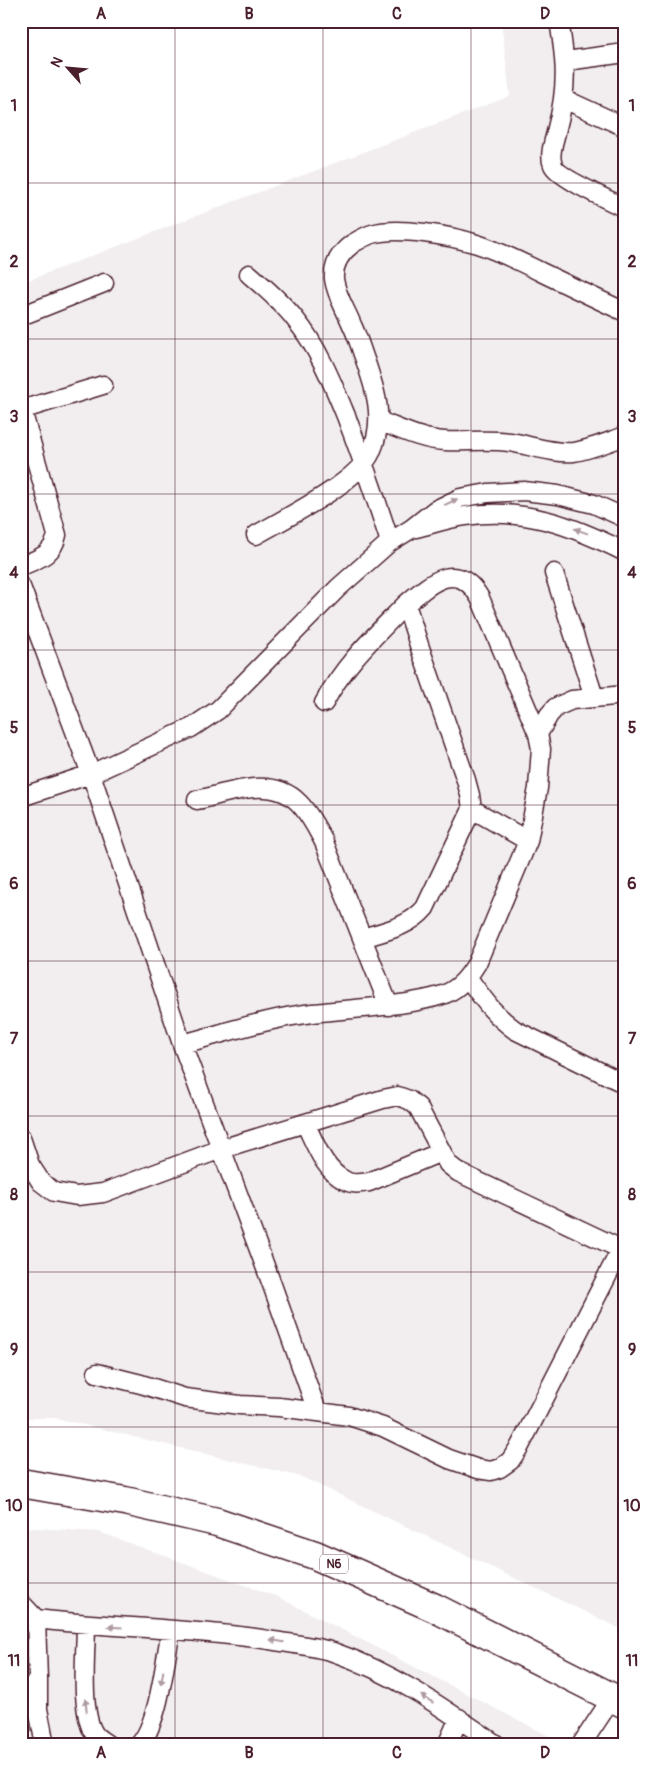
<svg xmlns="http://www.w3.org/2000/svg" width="646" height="1766" viewBox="0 0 646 1766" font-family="Pangolin,sans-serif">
  <rect width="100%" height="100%" fill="#fff"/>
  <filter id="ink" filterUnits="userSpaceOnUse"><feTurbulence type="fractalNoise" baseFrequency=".02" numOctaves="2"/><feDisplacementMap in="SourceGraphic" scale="10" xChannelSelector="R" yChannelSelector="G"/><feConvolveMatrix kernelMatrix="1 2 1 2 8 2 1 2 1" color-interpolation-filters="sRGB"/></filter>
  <g filter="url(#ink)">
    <path fill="#f2eeef" d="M 501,21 L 625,21 L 625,1631 L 302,1477 L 55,1418 L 21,1418 L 21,283 L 510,96 Z
      M 21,1527 L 99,1532 L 278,1597 L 567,1745 L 21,1745 Z"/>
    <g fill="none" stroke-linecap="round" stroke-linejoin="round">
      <defs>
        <path id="service" d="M 559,21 C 566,62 568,87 557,128 C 555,139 548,154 553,165 C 557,177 611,201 625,208
          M 566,61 L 625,53
          M 564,99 L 625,127
          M 249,274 C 265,288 282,302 295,319 C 318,347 332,382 346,416 C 362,458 376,499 390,542
          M 21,316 L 104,283
          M 21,410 L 103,385
          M 379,421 C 400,429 422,440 445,441 C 466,442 488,439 510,442 C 529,445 554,454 574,452 C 591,449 608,442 625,436
          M 416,528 C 432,524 449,518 465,516 C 525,507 573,526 625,552
          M 256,535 C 287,517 357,483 371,452 C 386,419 375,388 364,357 C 360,346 357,335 352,325 C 346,310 336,295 334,279 C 333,264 340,253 352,244 C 359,240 365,236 372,234 C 398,226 451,236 477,244 C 499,251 521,262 543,273 C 570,286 597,299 625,312
          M 21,566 C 38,559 53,555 57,535 L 22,410
          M 554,573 L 594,697
          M 21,587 L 91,774 L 182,1044 L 271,1282 L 317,1411
          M 324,703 C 344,664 376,635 406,604
          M 21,797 L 91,774 L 191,728 L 218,710 L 338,588 L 390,542 L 411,529 L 435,510 L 460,498 L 488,493 L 524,491 L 558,495 L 594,504 L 625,518
          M 197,800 C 230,793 272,775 299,803 C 310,814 317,829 324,842 L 389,1006
          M 528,841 L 472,809 L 470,795 L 466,780 L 419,645 L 406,604 C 432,582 457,559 480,598 L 538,734
          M 362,938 C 385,931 409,927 425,908 L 472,809
          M 468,978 C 484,1000 493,1014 515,1030 L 625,1084
          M 182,1044 C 225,1033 268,1018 313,1013 C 346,1009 379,1008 412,1002 C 423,1000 435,998 445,994 C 460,988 469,976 477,963 L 528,841 L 538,788 L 541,749 L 538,734 L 549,715 L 556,707 L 572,700 L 625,695
          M 305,1123 C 315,1143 324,1171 346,1181 C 353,1185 362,1183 369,1182 L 441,1152
          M 21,1138 L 30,1165 L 41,1182 L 54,1192 L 77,1196 L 103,1193 L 221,1149 L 383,1099 L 398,1096 L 409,1100 L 418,1107 L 448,1164 L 458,1172 L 625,1251
          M 97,1373 L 141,1384 L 185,1398 L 240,1405 L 279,1407 L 349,1416 L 383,1427 L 449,1459 L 478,1469 L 491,1471 L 500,1468 L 510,1461 L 520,1446 L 621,1249
          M 21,1603 L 36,1619 L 38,1680 L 21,1696
          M 36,1619 C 113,1628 192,1628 269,1640 C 291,1644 315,1646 336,1653 C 394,1673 446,1710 497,1745
          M 86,1625 C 86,1650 79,1717 96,1736 C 99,1739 104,1742 108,1745
          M 38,1680 L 38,1709 L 45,1745
          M 139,1745 C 159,1724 165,1660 171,1630
          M 447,1745 L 459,1718
          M 581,1745 L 612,1698"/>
        <path id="trunk" d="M 21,1483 L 125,1501 L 217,1522 L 315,1555 L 435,1608 L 625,1704"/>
      </defs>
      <use href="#service" stroke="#4a1f2b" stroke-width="21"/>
      <use href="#trunk" stroke="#4a1f2b" stroke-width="31"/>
      <use href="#service" stroke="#fff" stroke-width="18"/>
      <use href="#trunk" stroke="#fff" stroke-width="28"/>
    </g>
    <defs><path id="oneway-solid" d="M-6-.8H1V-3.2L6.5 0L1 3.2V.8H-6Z" transform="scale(1.25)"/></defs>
    <g fill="#ae9aa0">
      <use href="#oneway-solid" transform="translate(451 502) rotate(-25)"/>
      <use href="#oneway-solid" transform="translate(581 531) rotate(-160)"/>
      <use href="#oneway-solid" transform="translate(115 1627) rotate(-176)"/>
      <use href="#oneway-solid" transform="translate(277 1641) rotate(-171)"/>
      <use href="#oneway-solid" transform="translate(162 1678) rotate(101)"/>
      <use href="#oneway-solid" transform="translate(427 1699) rotate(-149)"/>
      <use href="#oneway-solid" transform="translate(86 1705) rotate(-96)"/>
    </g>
  </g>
  <path fill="none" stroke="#4a1f2b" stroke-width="1" stroke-opacity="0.55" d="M 175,21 L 175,1745M 323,21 L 323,1745M 471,21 L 471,1745M 21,183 L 625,183M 21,339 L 625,339M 21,494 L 625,494M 21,650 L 625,650M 21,805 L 625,805M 21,961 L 625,961M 21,1116 L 625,1116M 21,1272 L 625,1272M 21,1427 L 625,1427M 21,1583 L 625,1583"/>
  <g text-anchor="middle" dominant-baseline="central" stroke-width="4" stroke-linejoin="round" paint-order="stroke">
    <rect fill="#fff" stroke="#80626b" stroke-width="1" x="320" y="1554.5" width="28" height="19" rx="4"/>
    <g font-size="12" font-weight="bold" fill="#4a1f2b">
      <text x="334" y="1564">N6</text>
    </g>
  </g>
  <rect width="646" height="1766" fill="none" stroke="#fff" stroke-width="55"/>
  <g transform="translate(68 68) rotate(297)" stroke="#ffffff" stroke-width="4" paint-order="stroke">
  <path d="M0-4L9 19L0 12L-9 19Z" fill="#4a1f2b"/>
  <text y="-8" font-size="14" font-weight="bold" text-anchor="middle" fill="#4a1f2b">N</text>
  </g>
  <rect x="28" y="28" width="590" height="1710" fill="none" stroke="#4a1f2b" stroke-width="2"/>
  <g font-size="16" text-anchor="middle" font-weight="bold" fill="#4a1f2b">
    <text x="101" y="19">A</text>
    <text x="249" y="19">B</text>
    <text x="397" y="19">C</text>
    <text x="545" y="19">D</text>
    <text x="14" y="111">1</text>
    <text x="632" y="111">1</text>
    <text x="14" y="267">2</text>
    <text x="632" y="267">2</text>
    <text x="14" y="422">3</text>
    <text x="632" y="422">3</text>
    <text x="14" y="578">4</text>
    <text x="632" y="578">4</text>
    <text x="14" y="733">5</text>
    <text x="632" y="733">5</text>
    <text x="14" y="889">6</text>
    <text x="632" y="889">6</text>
    <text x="14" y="1044">7</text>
    <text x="632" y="1044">7</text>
    <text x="14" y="1200">8</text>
    <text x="632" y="1200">8</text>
    <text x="14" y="1355">9</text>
    <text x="632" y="1355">9</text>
    <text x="14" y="1511">10</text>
    <text x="632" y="1511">10</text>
    <text x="14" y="1666">11</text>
    <text x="632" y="1666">11</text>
    <text x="101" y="1758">A</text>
    <text x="249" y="1758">B</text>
    <text x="397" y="1758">C</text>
    <text x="545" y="1758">D</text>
  </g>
</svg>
